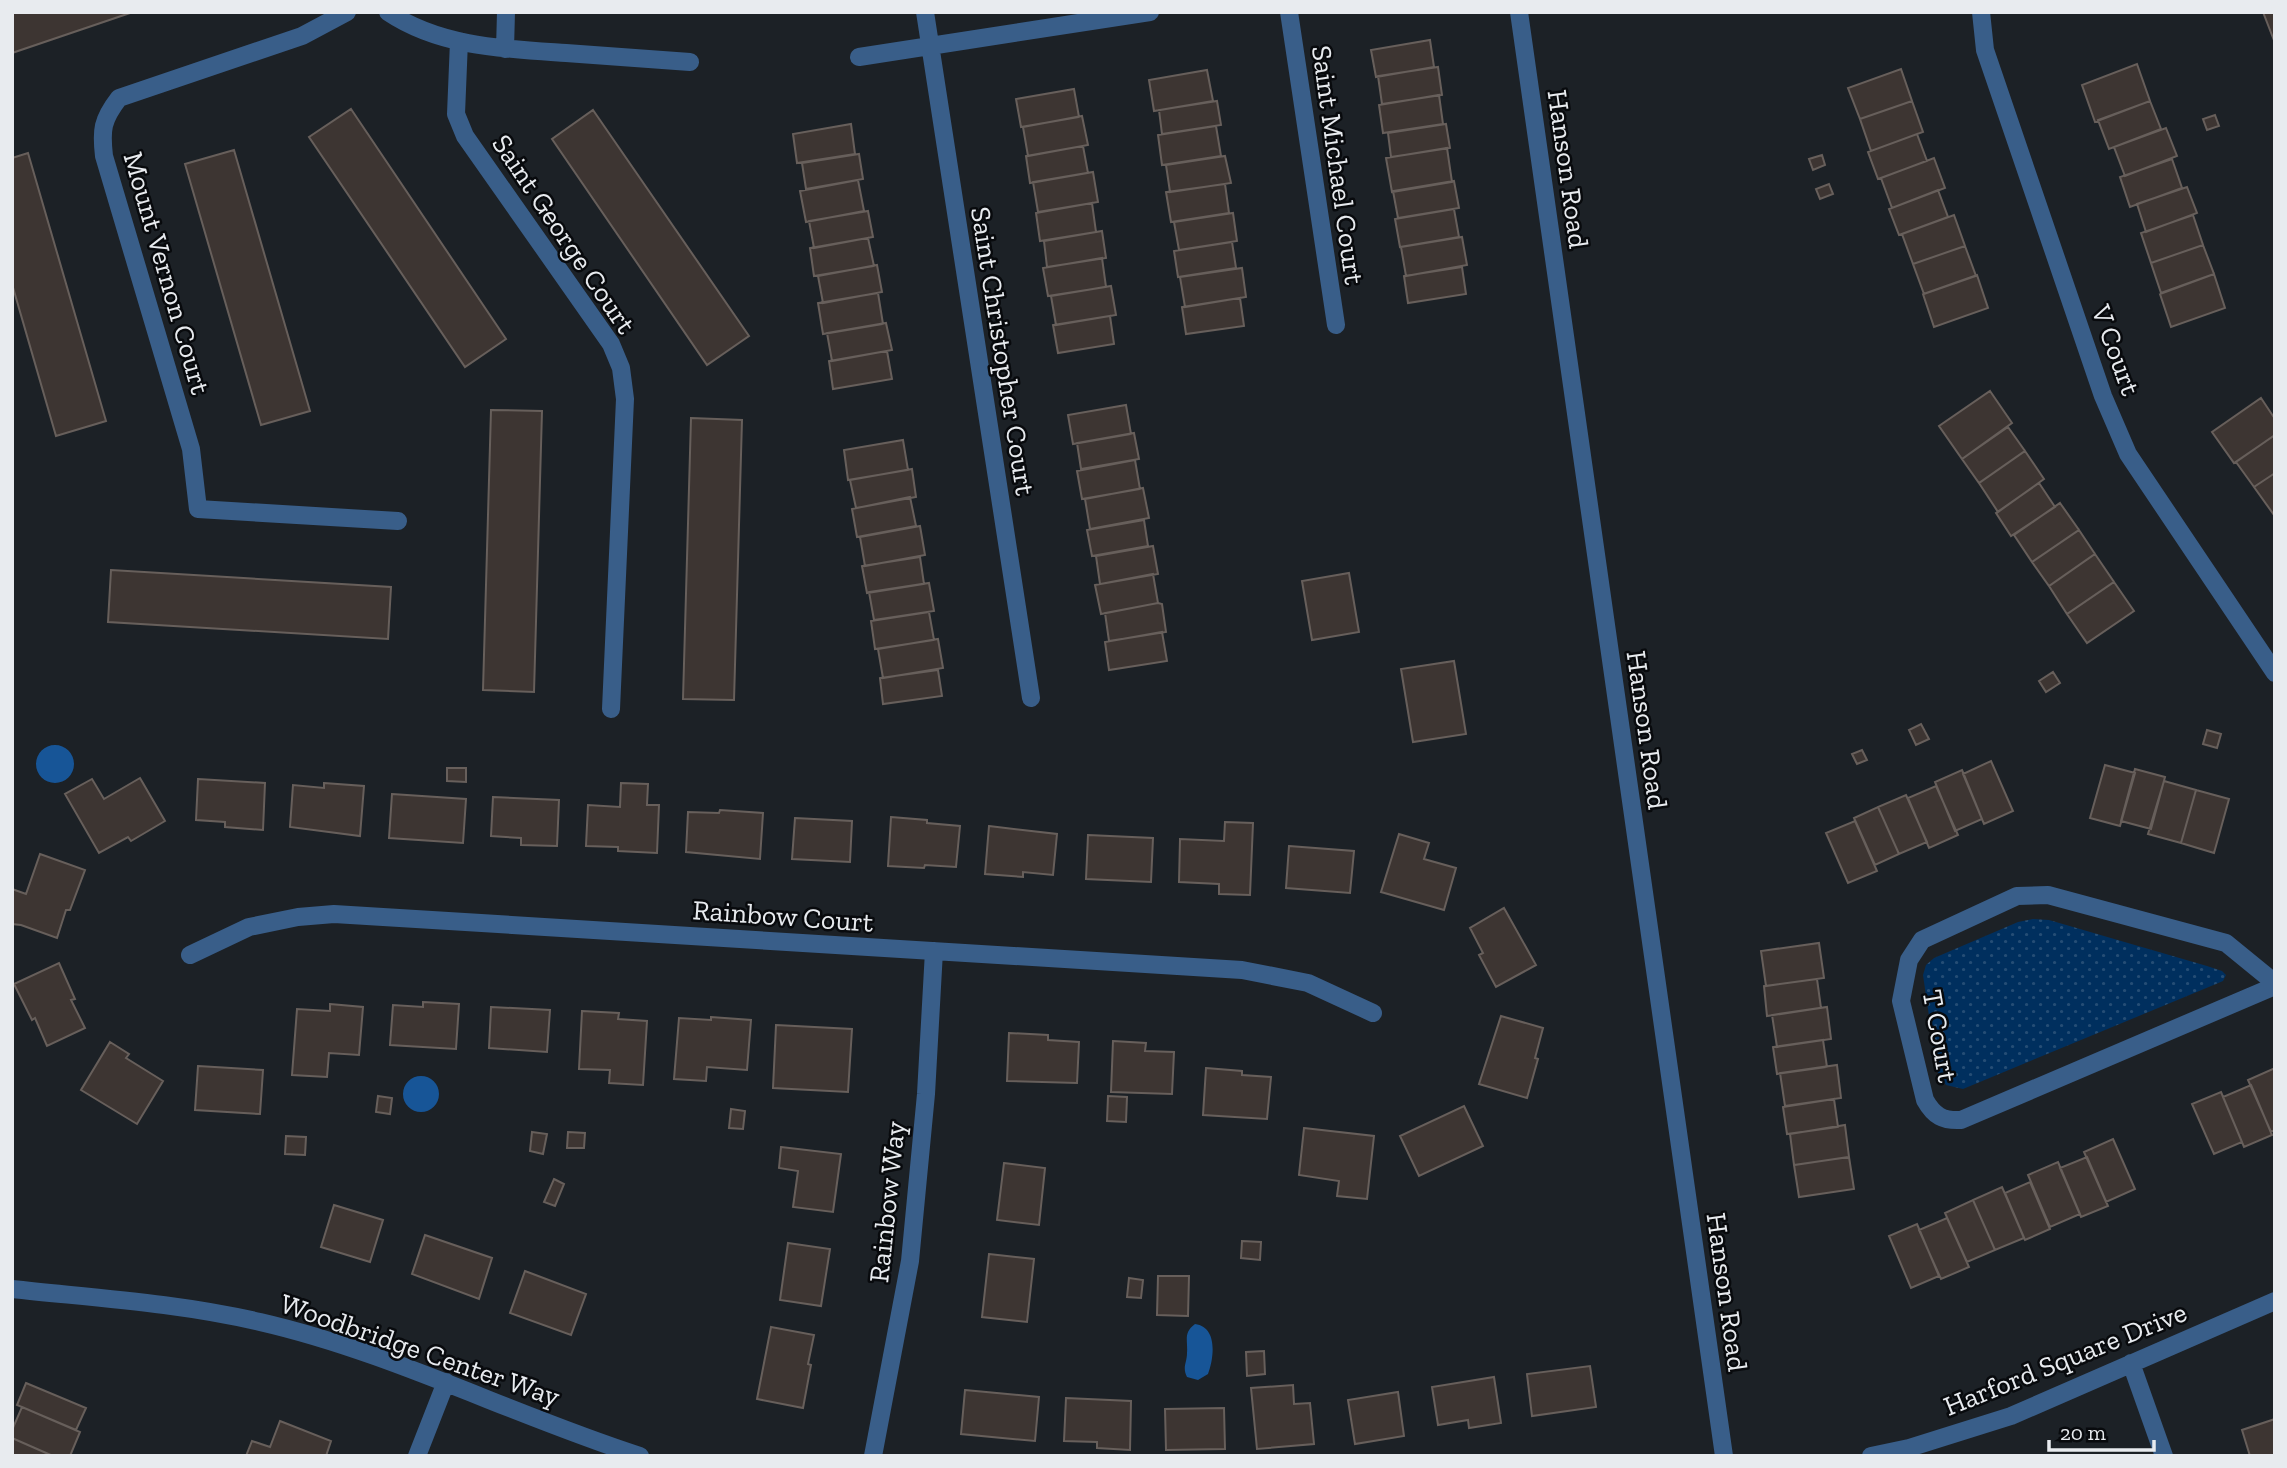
<svg xmlns="http://www.w3.org/2000/svg" width="2287" height="1468" viewBox="0 0 2287 1468" font-family="'Zilla Slab',serif">
  <defs>
    <pattern id="grass-dots" width="8" height="8" patternUnits="userSpaceOnUse" patternTransform="scale(1.75)"><rect width="8" height="8" fill="#002f5e"/><path d="M2 2h.1M6 6h.1" fill="none" stroke="#254d75" stroke-width="1.8" stroke-linecap="round"/></pattern>
  </defs>
  <rect width="100%" height="100%" fill="#1c2126"/>
  <path fill="url(#grass-dots)" d="M 2033,919 L 2049,920 L 2207,966 L 2222,971 L 2226,975 L 2223,981 L 2216,984 L 1963,1089 L 1946,1085 L 1937,1071 L 1923,975 L 1926,965 L 1934,958 L 2018,922 Z"/>
  <path fill="#175597" d="M36 764a19 19 0 1 1 38 0a19 19 0 1 1-38 0Z
    M403 1094a18 18 0 1 1 36 0a18 18 0 1 1-36 0Z
    M 1195,1324 C 1218,1327 1214,1358 1208,1374 L 1198,1380 L 1187,1377 C 1182,1367 1187,1363 1187,1353 C 1188,1340 1183,1333 1195,1324 Z"/>
  <path fill="#3d3532" stroke="#675f5b" stroke-width="2" d="M 12,12 L 133,12 L 12,53 Z
    M 2263,12 L 2275,12 L 2275,43 Z
    M 1430,40 L 1434,67 L 1376,77 L 1371,50 Z
    M 2137,64 L 2150,101 L 2095,122 L 2082,85 Z
    M 1438,67 L 1442,95 L 1382,104 L 1378,76 Z
    M 1901,69 L 1912,101 L 1860,119 L 1848,88 Z
    M 1207,70 L 1213,101 L 1154,111 L 1149,80 Z
    M 1074,89 L 1079,117 L 1021,127 L 1016,99 Z
    M 1439,95 L 1443,124 L 1383,133 L 1379,105 Z
    M 1217,101 L 1221,125 L 1162,134 L 1159,110 Z
    M 1912,101 L 1923,132 L 1871,151 L 1860,119 Z
    M 2150,101 L 2161,129 L 2109,149 L 2098,120 Z
    M 351,109 L 506,339 L 465,367 L 309,137 Z
    M 593,110 L 749,336 L 707,365 L 552,139 Z
    M 2215,115 L 2219,126 L 2207,130 L 2203,119 Z
    M 1082,116 L 1088,145 L 1028,156 L 1023,127 Z
    M 851,124 L 855,154 L 797,163 L 793,134 Z
    M 1446,124 L 1450,148 L 1391,157 L 1388,133 Z
    M 1216,126 L 1221,156 L 1162,165 L 1158,135 Z
    M 2166,128 L 2177,156 L 2125,176 L 2114,147 Z
    M 1917,134 L 1927,161 L 1878,179 L 1868,152 Z
    M 1083,146 L 1088,173 L 1030,183 L 1026,156 Z
    M 1447,148 L 1452,182 L 1392,192 L 1386,158 Z
    M 234,150 L 310,411 L 261,425 L 185,164 Z
    M 28,153 L 106,421 L 56,436 L 12,284 L 12,158 Z
    M 859,154 L 863,179 L 806,189 L 802,163 Z
    M 1822,155 L 1825,165 L 1813,170 L 1809,159 Z
    M 1225,156 L 1231,183 L 1170,192 L 1166,165 Z
    M 1934,158 L 1945,188 L 1892,208 L 1881,178 Z
    M 2172,159 L 2182,188 L 2130,207 L 2120,177 Z
    M 1093,172 L 1098,202 L 1038,212 L 1033,182 Z
    M 858,180 L 864,211 L 806,222 L 800,191 Z
    M 1454,181 L 1459,208 L 1398,218 L 1393,191 Z
    M 1225,184 L 1229,213 L 1171,222 L 1166,192 Z
    M 1829,184 L 1833,194 L 1820,199 L 1816,189 Z
    M 2187,187 L 2197,213 L 2146,232 L 2137,204 Z
    M 1938,190 L 1948,217 L 1899,235 L 1889,209 Z
    M 1092,203 L 1096,232 L 1040,241 L 1036,213 Z
    M 1454,209 L 1459,237 L 1400,247 L 1395,219 Z
    M 868,211 L 873,237 L 814,248 L 809,221 Z
    M 1233,213 L 1237,241 L 1179,250 L 1174,222 Z
    M 1954,215 L 1965,246 L 1913,264 L 1902,234 Z
    M 2193,215 L 2203,245 L 2151,263 L 2141,233 Z
    M 1102,231 L 1106,258 L 1047,267 L 1044,241 Z
    M 1462,237 L 1467,265 L 1406,276 L 1401,247 Z
    M 868,238 L 874,266 L 814,276 L 810,248 Z
    M 1232,242 L 1236,268 L 1178,277 L 1174,251 Z
    M 2203,245 L 2214,274 L 2161,293 L 2151,263 Z
    M 1965,246 L 1976,276 L 1924,294 L 1913,264 Z
    M 1102,258 L 1106,287 L 1048,296 L 1043,268 Z
    M 877,265 L 882,292 L 823,303 L 818,276 Z
    M 1462,267 L 1466,294 L 1408,303 L 1404,276 Z
    M 1242,268 L 1246,297 L 1185,307 L 1180,277 Z
    M 2214,274 L 2225,308 L 2171,327 L 2160,294 Z
    M 1977,275 L 1988,308 L 1934,327 L 1923,294 Z
    M 1111,286 L 1116,315 L 1056,325 L 1051,296 Z
    M 878,293 L 883,324 L 823,334 L 818,303 Z
    M 1240,298 L 1244,326 L 1186,334 L 1182,307 Z
    M 1110,316 L 1114,344 L 1058,353 L 1053,325 Z
    M 886,323 L 892,350 L 832,361 L 827,333 Z
    M 887,351 L 892,379 L 833,389 L 829,361 Z
    M 1990,391 L 2012,423 L 1962,459 L 1939,426 Z
    M 2261,398 L 2275,419 L 2275,435 L 2234,463 L 2212,432 Z
    M 1126,405 L 1131,434 L 1073,444 L 1068,415 Z
    M 491,410 L 542,411 L 534,692 L 483,690 Z
    M 691,418 L 742,420 L 734,700 L 683,699 Z
    M 2008,427 L 2025,451 L 1979,483 L 1962,459 Z
    M 1134,433 L 1139,459 L 1081,469 L 1077,443 Z
    M 2275,435 L 2275,473 L 2254,487 L 2236,462 Z
    M 903,440 L 908,470 L 848,480 L 844,450 Z
    M 2025,451 L 2044,479 L 1998,512 L 1979,483 Z
    M 1135,460 L 1140,489 L 1082,499 L 1077,471 Z
    M 912,469 L 916,497 L 856,508 L 850,480 Z
    M 2275,473 L 2275,515 L 2274,515 L 2254,487 Z
    M 2039,483 L 2055,507 L 2011,536 L 1996,513 Z
    M 1143,488 L 1149,518 L 1090,529 L 1085,499 Z
    M 910,497 L 916,526 L 857,537 L 852,509 Z
    M 2060,503 L 2079,530 L 2032,562 L 2014,535 Z
    M 1144,520 L 1148,546 L 1092,556 L 1087,530 Z
    M 920,526 L 925,555 L 865,566 L 860,537 Z
    M 2079,530 L 2095,554 L 2049,586 L 2032,562 Z
    M 1153,546 L 1158,574 L 1100,584 L 1096,556 Z
    M 2095,554 L 2114,582 L 2067,614 L 2049,586 Z
    M 920,557 L 924,584 L 867,593 L 862,566 Z
    M 111,570 L 391,587 L 388,639 L 108,622 Z
    M 1349,573 L 1359,632 L 1312,640 L 1302,581 Z
    M 1153,574 L 1158,603 L 1101,614 L 1095,585 Z
    M 2114,582 L 2134,611 L 2087,643 L 2067,614 Z
    M 929,583 L 934,611 L 874,620 L 869,592 Z
    M 1158,603 L 1162,604 L 1166,632 L 1109,641 L 1105,613 Z
    M 929,612 L 934,640 L 875,649 L 871,621 Z
    M 1162,632 L 1167,661 L 1109,670 L 1105,642 Z
    M 938,639 L 943,668 L 883,678 L 878,649 Z
    M 1454,661 L 1466,734 L 1413,742 L 1401,669 Z
    M 938,670 L 942,696 L 883,704 L 880,678 Z
    M 2053,672 L 2060,683 L 2046,692 L 2039,681 Z
    M 1921,724 L 1929,739 L 1916,745 L 1909,730 Z
    M 2207,730 L 2221,734 L 2217,748 L 2203,744 Z
    M 1862,750 L 1867,760 L 1857,764 L 1852,754 Z
    M 1991,761 L 2013,811 L 1984,824 L 1963,774 Z
    M 2105,765 L 2135,773 L 2120,826 L 2090,818 Z
    M 447,768 L 466,768 L 466,782 L 447,781 Z
    M 2135,769 L 2165,777 L 2151,829 L 2121,821 Z
    M 1962,770 L 1982,819 L 1955,831 L 1935,782 Z
    M 140,778 L 165,821 L 131,841 L 128,837 L 99,853 L 65,794 L 92,779 L 104,799 Z
    M 198,779 L 265,783 L 263,830 L 225,827 L 225,822 L 196,820 Z
    M 2164,781 L 2196,790 L 2181,843 L 2148,834 Z
    M 324,783 L 364,786 L 360,836 L 290,827 L 293,785 L 324,788 Z
    M 621,783 L 648,784 L 647,805 L 659,805 L 657,853 L 618,851 L 618,847 L 586,846 L 588,805 L 620,807 Z
    M 1936,786 L 1958,835 L 1929,848 L 1908,798 Z
    M 2196,790 L 2229,799 L 2214,853 L 2181,843 Z
    M 392,794 L 466,799 L 463,843 L 389,838 Z
    M 1906,795 L 1927,842 L 1899,854 L 1878,807 Z
    M 493,797 L 559,800 L 557,846 L 521,845 L 521,838 L 491,836 Z
    M 1878,807 L 1899,854 L 1875,865 L 1854,818 Z
    M 720,810 L 763,813 L 760,859 L 686,852 L 688,812 L 719,813 Z
    M 891,817 L 927,820 L 927,823 L 960,826 L 956,867 L 925,865 L 924,868 L 888,866 Z
    M 795,818 L 852,821 L 850,862 L 792,859 Z
    M 1855,821 L 1877,871 L 1848,883 L 1826,833 Z
    M 1225,822 L 1253,823 L 1250,895 L 1219,894 L 1219,884 L 1179,882 L 1180,839 L 1224,841 Z
    M 989,826 L 1057,834 L 1053,875 L 1023,872 L 1023,877 L 985,874 Z
    M 1399,834 L 1429,843 L 1424,859 L 1456,868 L 1444,910 L 1381,892 Z
    M 1088,835 L 1153,838 L 1151,882 L 1086,879 Z
    M 1289,846 L 1354,851 L 1350,893 L 1286,888 Z
    M 40,854 L 85,870 L 70,910 L 66,910 L 57,938 L 21,925 L 12,924 L 12,889 L 26,894 Z
    M 1504,908 L 1536,965 L 1496,987 L 1479,955 L 1483,953 L 1470,928 Z
    M 1819,943 L 1824,978 L 1766,986 L 1761,951 Z
    M 59,963 L 75,999 L 71,1000 L 85,1028 L 47,1046 L 35,1018 L 32,1020 L 14,984 Z
    M 1817,979 L 1821,1008 L 1767,1016 L 1764,986 Z
    M 423,1002 L 459,1004 L 456,1049 L 390,1045 L 393,1005 L 423,1007 Z
    M 330,1004 L 363,1007 L 359,1055 L 329,1053 L 327,1077 L 292,1075 L 297,1009 L 330,1011 Z
    M 491,1007 L 550,1010 L 547,1052 L 489,1048 Z
    M 1827,1007 L 1831,1039 L 1777,1047 L 1772,1015 Z
    M 582,1011 L 619,1013 L 618,1019 L 647,1021 L 643,1085 L 609,1083 L 610,1070 L 579,1069 Z
    M 1501,1016 L 1543,1028 L 1535,1058 L 1538,1059 L 1527,1098 L 1479,1084 Z
    M 711,1017 L 751,1020 L 747,1070 L 707,1067 L 706,1081 L 674,1079 L 679,1018 L 711,1020 Z
    M 776,1025 L 852,1029 L 848,1092 L 773,1088 Z
    M 1009,1033 L 1048,1035 L 1048,1040 L 1079,1042 L 1077,1083 L 1007,1081 Z
    M 1823,1040 L 1827,1067 L 1777,1074 L 1773,1047 Z
    M 1113,1041 L 1146,1043 L 1145,1051 L 1174,1052 L 1172,1094 L 1111,1092 Z
    M 110,1042 L 129,1054 L 126,1058 L 163,1081 L 137,1124 L 81,1090 Z
    M 1837,1065 L 1841,1098 L 1785,1106 L 1780,1073 Z
    M 198,1066 L 263,1070 L 260,1114 L 195,1110 Z
    M 1206,1068 L 1242,1071 L 1242,1075 L 1271,1077 L 1267,1119 L 1203,1115 Z
    M 2275,1068 L 2275,1130 L 2271,1132 L 2248,1080 Z
    M 2251,1085 L 2272,1135 L 2244,1147 L 2223,1097 Z
    M 2221,1092 L 2242,1142 L 2214,1154 L 2192,1104 Z
    M 378,1096 L 392,1098 L 390,1114 L 376,1112 Z
    M 1108,1096 L 1127,1097 L 1126,1122 L 1107,1121 Z
    M 1834,1099 L 1838,1127 L 1787,1134 L 1783,1107 Z
    M 1464,1106 L 1483,1146 L 1419,1176 L 1400,1136 Z
    M 731,1109 L 745,1111 L 743,1129 L 729,1128 Z
    M 1845,1125 L 1849,1157 L 1794,1165 L 1790,1134 Z
    M 1304,1128 L 1374,1136 L 1367,1199 L 1337,1196 L 1339,1181 L 1299,1175 Z
    M 532,1132 L 547,1134 L 543,1154 L 530,1151 Z
    M 568,1132 L 585,1133 L 584,1148 L 567,1148 Z
    M 286,1136 L 306,1137 L 305,1155 L 285,1154 Z
    M 2113,1139 L 2135,1189 L 2106,1202 L 2084,1152 Z
    M 781,1147 L 841,1154 L 833,1212 L 793,1207 L 798,1171 L 779,1168 Z
    M 1849,1157 L 1854,1189 L 1799,1197 L 1794,1165 Z
    M 2087,1157 L 2108,1206 L 2081,1217 L 2060,1168 Z
    M 2058,1162 L 2080,1214 L 2050,1227 L 2028,1175 Z
    M 1004,1163 L 1045,1168 L 1039,1225 L 997,1220 Z
    M 554,1179 L 564,1184 L 555,1206 L 544,1202 Z
    M 2030,1182 L 2050,1229 L 2025,1240 L 2005,1193 Z
    M 2002,1187 L 2024,1238 L 1995,1250 L 1973,1200 Z
    M 1973,1200 L 1995,1250 L 1967,1262 L 1945,1213 Z
    M 334,1205 L 383,1220 L 370,1262 L 321,1247 Z
    M 1947,1218 L 1969,1267 L 1941,1279 L 1919,1230 Z
    M 1917,1224 L 1939,1276 L 1911,1288 L 1889,1236 Z
    M 425,1235 L 492,1258 L 479,1299 L 412,1274 Z
    M 1242,1241 L 1261,1242 L 1260,1260 L 1241,1258 Z
    M 788,1243 L 830,1249 L 821,1306 L 780,1300 Z
    M 989,1254 L 1034,1259 L 1027,1322 L 982,1317 Z
    M 525,1271 L 586,1294 L 571,1335 L 510,1313 Z
    M 1158,1276 L 1189,1276 L 1188,1316 L 1157,1315 Z
    M 1129,1278 L 1143,1280 L 1141,1298 L 1127,1297 Z
    M 771,1327 L 814,1335 L 808,1364 L 811,1365 L 803,1408 L 757,1399 Z
    M 1264,1351 L 1265,1374 L 1247,1376 L 1246,1352 Z
    M 1590,1366 L 1596,1407 L 1532,1416 L 1527,1374 Z
    M 1494,1377 L 1501,1423 L 1469,1428 L 1468,1420 L 1438,1425 L 1432,1387 Z
    M 26,1383 L 86,1408 L 76,1430 L 17,1405 Z
    M 1293,1385 L 1294,1404 L 1310,1403 L 1314,1444 L 1257,1449 L 1251,1388 Z
    M 965,1390 L 1039,1397 L 1035,1441 L 961,1434 Z
    M 1398,1392 L 1404,1436 L 1355,1444 L 1348,1400 Z
    M 1066,1398 L 1131,1401 L 1130,1450 L 1097,1448 L 1097,1442 L 1064,1441 Z
    M 22,1407 L 80,1432 L 70,1456 L 53,1456 L 12,1438 L 12,1430 Z
    M 1224,1408 L 1225,1449 L 1166,1450 L 1165,1409 Z
    M 2275,1419 L 2275,1456 L 2250,1456 L 2242,1430 Z
    M 280,1421 L 331,1441 L 326,1456 L 246,1456 L 252,1441 L 270,1447 Z
    M 12,1438 L 53,1456 L 12,1456 Z"/>
  <g fill="none" stroke-linecap="round" stroke-linejoin="round">
    <path stroke="#395e89" stroke-width="18" d="M 347,12 L 302,36 L 119,98 C 102,120 101,130 104,156 L 191,449 L 198,509 L 398,521
      M 388,12 C 440,47 505,49 566,53 C 607,56 649,59 690,62
      M 925,12 L 1031,698
      M 1289,12 L 1336,325
      M 1519,12 L 1724,1456
      M 1981,12 L 1985,50 L 2103,396 L 2128,454 L 2275,673
      M 459,41 L 456,114 L 465,136 L 611,344 L 621,368 L 625,399 L 611,709
      M 505,49 L 506,12
      M 859,57 L 1150,12
      M 190,955 L 249,927 L 298,917 L 334,914 L 1242,970 L 1308,983 L 1373,1013
      M 2275,983 L 2226,943 L 2048,895 L 2017,896 L 1922,940 L 1909,960 L 1901,1001 L 1925,1100 C 1934,1116 1943,1121 1961,1120 L 2275,986
      M 12,1289 C 95,1298 179,1303 260,1322 C 391,1352 512,1415 640,1456
      M 2131,1363 L 2164,1456
      M 417,1456 L 446,1382
      M 873,1456 L 910,1261 L 926,1094 L 934,951
      M 1871,1456 L 1909,1448 L 2011,1416 L 2275,1301"/>
  </g>
  <g text-anchor="middle" dominant-baseline="central" stroke-width="5" stroke-linejoin="round" paint-order="stroke">
    <g font-size="28" fill="#e8ebef" stroke="#080a0d">
      <text transform="translate(1338 165) rotate(82)">Saint Michael Court</text>
      <text transform="translate(1568 169) rotate(82)">Hanson Road</text>
      <text transform="translate(564 234) rotate(56)">Saint George Court</text>
      <text transform="translate(167 273) rotate(74)">Mount Vernon Court</text>
      <text transform="translate(2116 350) rotate(70)">V Court</text>
      <text transform="translate(1003 351) rotate(81)">Saint Christopher Court</text>
      <text transform="translate(1647 730) rotate(82)">Hanson Road</text>
      <text transform="translate(783 916) rotate(4)">Rainbow Court</text>
      <text transform="translate(1940 1036) rotate(80)">T Court</text>
      <text transform="translate(887 1202) rotate(-84)">Rainbow Way</text>
      <text transform="translate(1727 1292) rotate(82)">Hanson Road</text>
      <text transform="translate(420 1350) rotate(19)">Woodbridge Center Way</text>
      <text transform="translate(2065 1359) rotate(-22)">Harford Square Drive</text>
    </g>
  </g>
  <rect width="2287" height="1468" fill="none" stroke="#e8ebef" stroke-width="28"/>
  <path d="M2049 1440v10h105v-10" fill="none" stroke="#e8ebef" stroke-width="3.5"/>
  <text x="2060" y="1440" font-size="21" fill="#e8ebef" stroke="#080a0d" stroke-width="5" paint-order="stroke">20 m</text>
</svg>
